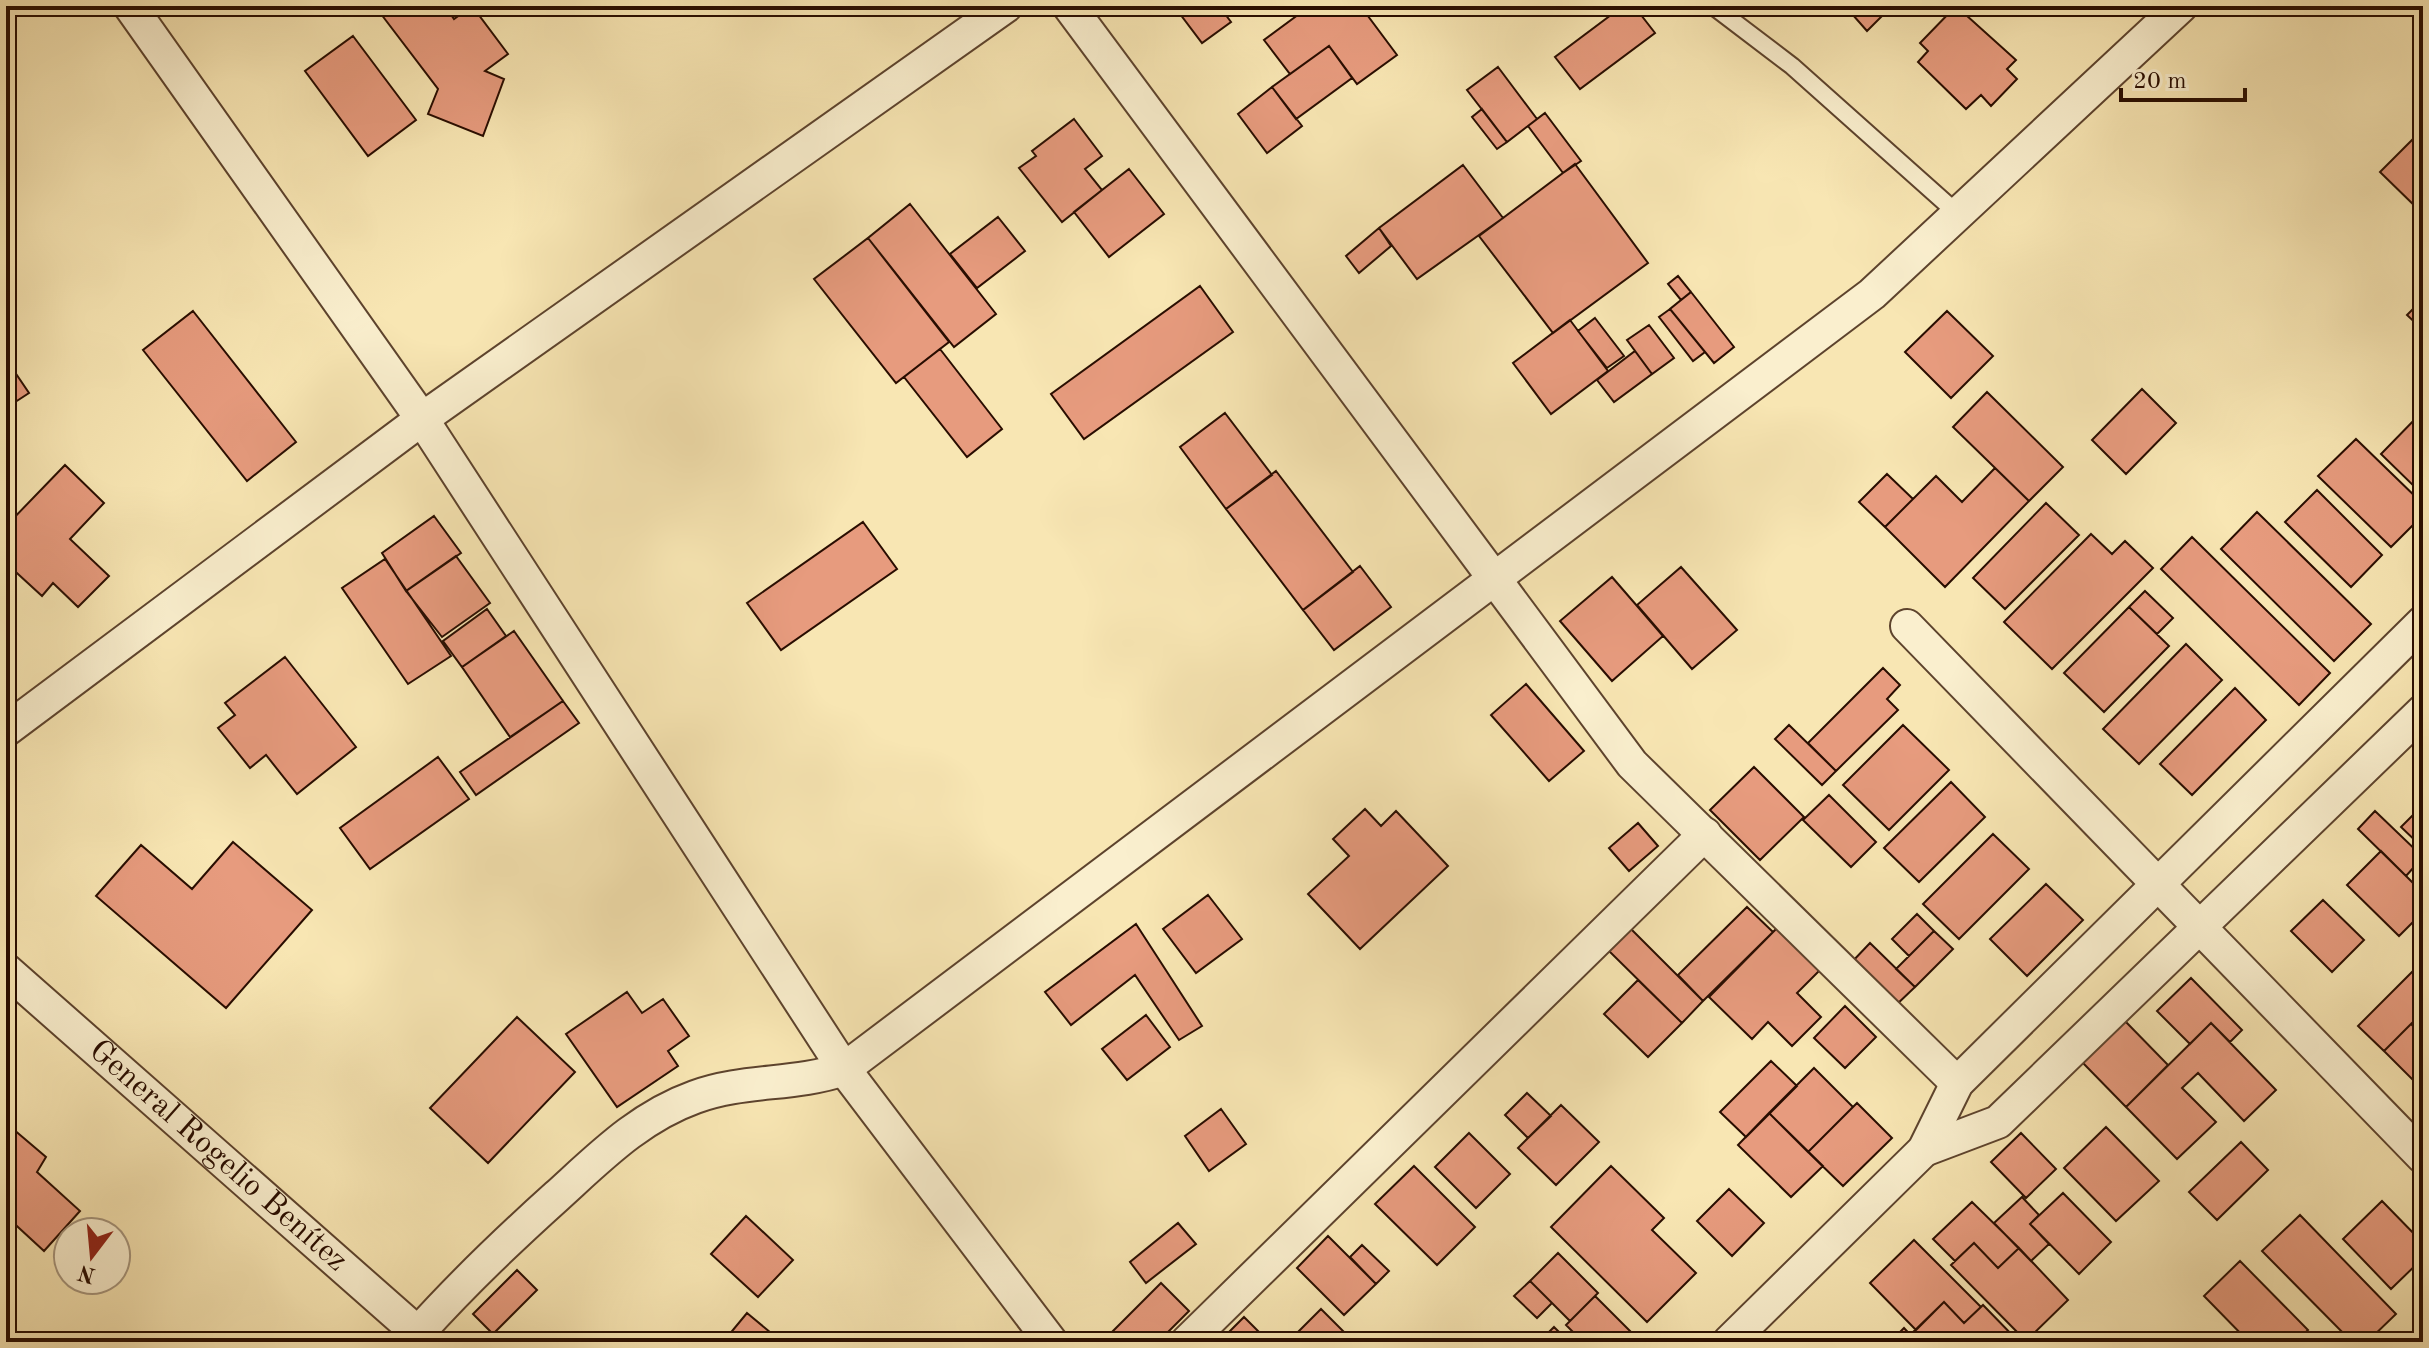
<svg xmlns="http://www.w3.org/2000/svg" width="2429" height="1348" viewBox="0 0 2429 1348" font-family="'Old Standard TT',serif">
  <rect width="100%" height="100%" fill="#f8e6b3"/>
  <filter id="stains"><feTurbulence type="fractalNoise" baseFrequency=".0025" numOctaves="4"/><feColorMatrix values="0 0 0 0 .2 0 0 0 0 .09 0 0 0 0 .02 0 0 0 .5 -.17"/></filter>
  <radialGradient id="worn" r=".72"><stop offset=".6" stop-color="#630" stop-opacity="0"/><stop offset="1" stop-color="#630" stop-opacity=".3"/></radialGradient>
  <path fill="#e79b7e" stroke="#290d00" stroke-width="2" d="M 391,6 L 445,6 L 454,19 L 472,6 L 508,54 L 485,71 L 504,79 L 483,136 L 428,114 L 438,89 L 381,14 Z
    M 1174,6 L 1219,6 L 1231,22 L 1202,43 Z
    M 1310,6 L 1374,6 L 1365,12 L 1397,55 L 1357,84 L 1329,46 L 1290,74 L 1264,40 Z
    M 1623,6 L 1634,6 L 1655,33 L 1580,89 L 1555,57 Z
    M 1845,6 L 1892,6 L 1867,31 Z
    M 1956,6 L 2016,60 L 2007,69 L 2017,79 L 1991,106 L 1981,95 L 1966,109 L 1918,62 L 1928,51 L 1920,43 Z
    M 353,36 L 416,120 L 368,156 L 305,71 Z
    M 1329,46 L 1352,78 L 1296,119 L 1272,87 Z
    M 1498,67 L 1537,119 L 1507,142 L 1467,90 Z
    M 1272,87 L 1302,126 L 1267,153 L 1238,114 Z
    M 1482,109 L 1507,142 L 1497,149 L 1472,117 Z
    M 1545,113 L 1581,161 L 1563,173 L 1528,126 Z
    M 1074,119 L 1102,156 L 1085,169 L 1102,190 L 1062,222 L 1019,168 L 1036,156 L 1032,151 Z
    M 2423,129 L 2423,206 L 2419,210 L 2380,172 Z
    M 1575,164 L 1648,263 L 1553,333 L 1479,236 Z
    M 1463,165 L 1503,218 L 1417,279 L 1379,228 Z
    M 1129,169 L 1164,214 L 1109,257 L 1074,212 Z
    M 910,204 L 996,314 L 954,347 L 868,238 Z
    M 998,217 L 1025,251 L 977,288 L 950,254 Z
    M 1379,228 L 1391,246 L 1359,273 L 1346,256 Z
    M 868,238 L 949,342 L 896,383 L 814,279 Z
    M 1678,276 L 1691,292 L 1681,300 L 1668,284 Z
    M 1200,286 L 1233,332 L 1084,439 L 1051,394 Z
    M 1691,292 L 1734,347 L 1714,363 L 1670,309 Z
    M 2423,299 L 2423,330 L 2407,315 Z
    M 1670,309 L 1705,352 L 1693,361 L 1659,317 Z
    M 193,311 L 296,442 L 247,481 L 143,350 Z
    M 1947,311 L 1993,356 L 1951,398 L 1905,352 Z
    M 1595,318 L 1624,356 L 1607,368 L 1578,331 Z
    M 1570,320 L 1608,371 L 1551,414 L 1513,363 Z
    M 1649,325 L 1674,358 L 1652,374 L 1627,340 Z
    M 940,349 L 1002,429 L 967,457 L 904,377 Z
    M 1635,351 L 1652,374 L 1614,402 L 1597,380 Z
    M 6,359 L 29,393 L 6,408 Z
    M 2142,389 L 2176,423 L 2126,474 L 2092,440 Z
    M 1987,392 L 2063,467 L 2029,501 L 1953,427 Z
    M 2422,412 L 2423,413 L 2423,495 L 2381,454 Z
    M 1225,413 L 1272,475 L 1226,509 L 1180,447 Z
    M 2356,439 L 2423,504 L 2423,515 L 2391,547 L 2318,476 Z
    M 65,465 L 104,503 L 70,539 L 109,576 L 78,607 L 53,583 L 42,596 L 6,563 L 6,526 Z
    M 1995,468 L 2029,501 L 1945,587 L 1885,527 L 1936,476 L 1962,502 Z
    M 1276,471 L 1353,572 L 1303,610 L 1226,509 Z
    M 1887,474 L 1913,499 L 1885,527 L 1859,502 Z
    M 2317,490 L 2382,555 L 2351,587 L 2285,522 Z
    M 2046,503 L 2079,535 L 2005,609 L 1973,578 Z
    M 2257,512 L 2371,624 L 2334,661 L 2221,549 Z
    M 434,516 L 461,553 L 406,591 L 382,553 Z
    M 863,522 L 897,569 L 781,650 L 747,603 Z
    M 2091,534 L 2112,554 L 2125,541 L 2153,568 L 2052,669 L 2004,622 Z
    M 2192,537 L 2330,673 L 2299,705 L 2161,569 Z
    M 456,556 L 490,603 L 442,637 L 406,591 Z
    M 385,559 L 451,656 L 408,684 L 342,588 Z
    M 1360,566 L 1391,607 L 1334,650 L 1303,610 Z
    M 1681,567 L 1737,630 L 1692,669 L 1637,605 Z
    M 1612,577 L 1663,636 L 1612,681 L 1560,621 Z
    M 2145,591 L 2173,618 L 2157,634 L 2129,607 Z
    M 2129,607 L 2169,646 L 2104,712 L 2064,673 Z
    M 487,609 L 506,636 L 462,667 L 443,641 Z
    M 514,631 L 563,701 L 510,737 L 462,667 Z
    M 2186,644 L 2222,680 L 2139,764 L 2103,729 Z
    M 285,657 L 356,747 L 297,794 L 266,755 L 250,768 L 218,728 L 235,715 L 225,703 Z
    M 1883,668 L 1900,685 L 1887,699 L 1898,710 L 1836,771 L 1808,743 Z
    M 1526,684 L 1584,751 L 1549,781 L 1491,715 Z
    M 2235,688 L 2266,720 L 2192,795 L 2160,764 Z
    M 563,701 L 579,723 L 476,795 L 460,772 Z
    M 1789,725 L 1836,771 L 1822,785 L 1775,739 Z
    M 1903,725 L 1949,770 L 1889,830 L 1843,785 Z
    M 438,757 L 469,799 L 370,869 L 340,828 Z
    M 1754,767 L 1804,817 L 1760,860 L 1710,810 Z
    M 1951,782 L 1985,817 L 1919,882 L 1884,848 Z
    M 1829,795 L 1876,842 L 1851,867 L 1803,820 Z
    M 2423,805 L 2423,848 L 2401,827 Z
    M 1365,809 L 1381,826 L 1396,811 L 1448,866 L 1360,949 L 1308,894 L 1349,856 L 1333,839 Z
    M 2375,811 L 2423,857 L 2406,876 L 2358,829 Z
    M 1638,823 L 1658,846 L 1629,871 L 1609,848 Z
    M 1993,834 L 2029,869 L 1959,939 L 1923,904 Z
    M 233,842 L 312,910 L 226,1008 L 96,896 L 141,845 L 192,889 Z
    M 2381,851 L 2423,893 L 2423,912 L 2399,936 L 2347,885 Z
    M 2046,884 L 2083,920 L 2027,976 L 1990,939 Z
    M 1208,895 L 1242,939 L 1196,973 L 1163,929 Z
    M 2323,900 L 2364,940 L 2332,972 L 2291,931 Z
    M 1747,907 L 1773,932 L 1703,1001 L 1678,975 Z
    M 1917,914 L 1934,931 L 1909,956 L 1892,939 Z
    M 1136,924 L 1202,1026 L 1179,1040 L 1135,975 L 1071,1025 L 1045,992 Z
    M 1780,925 L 1823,967 L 1797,993 L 1821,1017 L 1792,1046 L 1768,1022 L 1752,1039 L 1709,997 Z
    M 1629,927 L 1703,1001 L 1682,1023 L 1607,949 Z
    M 1934,931 L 1953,949 L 1915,987 L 1896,969 Z
    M 1870,943 L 1915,987 L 1894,1007 L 1850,964 Z
    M 2416,968 L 2423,975 L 2423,1012 L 2384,1051 L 2358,1026 Z
    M 2191,978 L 2242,1030 L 2230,1042 L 2211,1023 L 2190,1044 L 2157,1011 Z
    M 1638,980 L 1682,1023 L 1648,1057 L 1604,1014 Z
    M 627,992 L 642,1013 L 663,999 L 689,1036 L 668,1051 L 678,1066 L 617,1107 L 566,1034 Z
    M 1845,1006 L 1876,1037 L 1845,1068 L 1814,1038 Z
    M 1146,1015 L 1170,1047 L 1127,1080 L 1102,1049 Z
    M 517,1017 L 575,1072 L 488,1163 L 430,1108 Z
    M 2125,1021 L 2168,1065 L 2126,1107 L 2082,1062 Z
    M 2211,1023 L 2276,1090 L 2244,1121 L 2198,1073 L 2182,1088 L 2216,1122 L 2177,1159 L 2126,1107 Z
    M 2411,1024 L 2423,1036 L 2421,1088 L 2384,1051 Z
    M 1771,1061 L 1797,1086 L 1746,1137 L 1720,1112 Z
    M 1814,1068 L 1853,1107 L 1808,1152 L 1769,1113 Z
    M 1527,1093 L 1551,1116 L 1528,1138 L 1505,1115 Z
    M 1857,1103 L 1892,1138 L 1843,1186 L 1808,1152 Z
    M 1561,1105 L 1599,1142 L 1556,1185 L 1518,1148 Z
    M 1221,1109 L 1246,1144 L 1209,1171 L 1185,1136 Z
    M 1769,1113 L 1823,1166 L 1791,1197 L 1738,1145 Z
    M 6,1123 L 46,1157 L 37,1172 L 80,1211 L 44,1251 L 6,1216 Z
    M 2106,1127 L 2159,1181 L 2116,1221 L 2064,1168 Z
    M 1469,1133 L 1510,1174 L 1476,1208 L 1435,1167 Z
    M 2021,1133 L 2056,1169 L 2026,1198 L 1991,1162 Z
    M 2241,1142 L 2268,1170 L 2217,1220 L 2189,1192 Z
    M 1414,1166 L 1475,1227 L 1437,1265 L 1375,1204 Z
    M 1611,1166 L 1664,1218 L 1652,1230 L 1696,1273 L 1647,1322 L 1551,1227 Z
    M 6,1181 L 15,1199 L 13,1222 L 6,1230 Z
    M 1729,1189 L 1764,1223 L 1732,1256 L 1697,1221 Z
    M 2063,1193 L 2111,1242 L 2079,1274 L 2030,1224 Z
    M 2022,1197 L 2039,1215 L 2030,1224 L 2049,1244 L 2031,1261 L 1994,1223 Z
    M 2382,1201 L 2423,1243 L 2423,1258 L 2391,1289 L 2343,1239 Z
    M 1972,1202 L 2019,1248 L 1998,1268 L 1974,1243 L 1955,1261 L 1933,1239 Z
    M 2300,1215 L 2396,1314 L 2367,1342 L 2352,1342 L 2262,1251 Z
    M 746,1216 L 793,1260 L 758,1297 L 711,1254 Z
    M 1178,1223 L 1196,1244 L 1146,1283 L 1130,1262 Z
    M 1328,1236 L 1376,1284 L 1344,1315 L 1297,1268 Z
    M 1914,1240 L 1981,1307 L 1964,1323 L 1944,1302 L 1916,1330 L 1870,1283 Z
    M 1974,1243 L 1998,1268 L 2019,1248 L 2068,1300 L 2026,1341 L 1951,1265 Z
    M 1362,1245 L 1389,1271 L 1376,1284 L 1350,1257 Z
    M 1558,1253 L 1598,1293 L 1570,1321 L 1530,1281 Z
    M 2240,1261 L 2308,1330 L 2296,1342 L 2249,1342 L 2204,1296 Z
    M 517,1270 L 537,1290 L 493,1334 L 473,1314 Z
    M 1530,1281 L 1552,1303 L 1537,1318 L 1514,1296 Z
    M 1161,1283 L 1189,1311 L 1158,1342 L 1119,1342 L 1110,1334 Z
    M 1595,1296 L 1634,1335 L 1626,1342 L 1583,1342 L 1566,1325 Z
    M 1944,1302 L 1964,1323 L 1983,1305 L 2019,1342 L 1917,1342 L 1910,1335 Z
    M 1321,1309 L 1354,1342 L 1305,1342 L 1296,1334 Z
    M 747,1313 L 782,1342 L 723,1342 Z
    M 1244,1317 L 1269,1342 L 1219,1342 Z
    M 1554,1327 L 1569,1342 L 1539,1342 Z
    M 1904,1328 L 1917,1342 L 1890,1342 Z"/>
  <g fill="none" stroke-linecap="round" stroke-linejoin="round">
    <defs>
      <path id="service" d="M 1713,6 L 1792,66 L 1958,214"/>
      <g id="minor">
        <path d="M 130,6 L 422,419 L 844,1069 L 1051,1342"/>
        <path d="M 1069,6 L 1632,764 L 1957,1083"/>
        <path d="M 1907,626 L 2423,1157"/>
        <path d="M 6,730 L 422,419 L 1006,6"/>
        <path id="s1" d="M 6,970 L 428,1342"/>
        <path d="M 1924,1150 L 1998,1122 L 2423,711"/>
        <path d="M 418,1333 C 462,1284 508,1240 557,1196 C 600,1157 639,1117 695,1097 C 744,1079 794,1086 844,1069 L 1872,294 L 2181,6"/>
        <path d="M 1187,1342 L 1705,834"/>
        <path d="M 1729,1342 L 1924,1150 L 1957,1083 L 2423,622"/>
      </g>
    </defs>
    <use href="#service" stroke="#5d432d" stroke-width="20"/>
    <use href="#minor" stroke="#5d432d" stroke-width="36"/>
    <use href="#service" stroke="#faefce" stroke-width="16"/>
    <use href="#minor" stroke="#faefce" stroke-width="32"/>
  </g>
  <g text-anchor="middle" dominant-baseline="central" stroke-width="6" stroke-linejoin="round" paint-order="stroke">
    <g font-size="32" fill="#290d00" stroke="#faefce">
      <text stroke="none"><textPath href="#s1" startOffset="282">General Rogelio Benítez</textPath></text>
    </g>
  </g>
  <rect width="2429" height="1348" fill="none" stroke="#f8e6b3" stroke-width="32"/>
  <rect x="8" y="8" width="2413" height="1332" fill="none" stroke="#290d00" stroke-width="4"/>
  <rect x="16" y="16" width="2397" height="1316" fill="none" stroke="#290d00" stroke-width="2"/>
  <g transform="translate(92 1256) rotate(196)"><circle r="38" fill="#faefce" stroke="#a6957c" stroke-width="2"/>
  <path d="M0-6L14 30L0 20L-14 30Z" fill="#8f2418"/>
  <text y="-12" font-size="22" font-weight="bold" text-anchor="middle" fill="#290d00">N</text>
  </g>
  <path d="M2121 88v12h124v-12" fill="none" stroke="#290d00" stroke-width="4"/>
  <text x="2133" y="88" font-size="24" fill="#290d00" stroke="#faefce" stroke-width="6" paint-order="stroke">20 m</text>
  <rect width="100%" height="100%" filter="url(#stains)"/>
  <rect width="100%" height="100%" fill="url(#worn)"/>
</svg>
